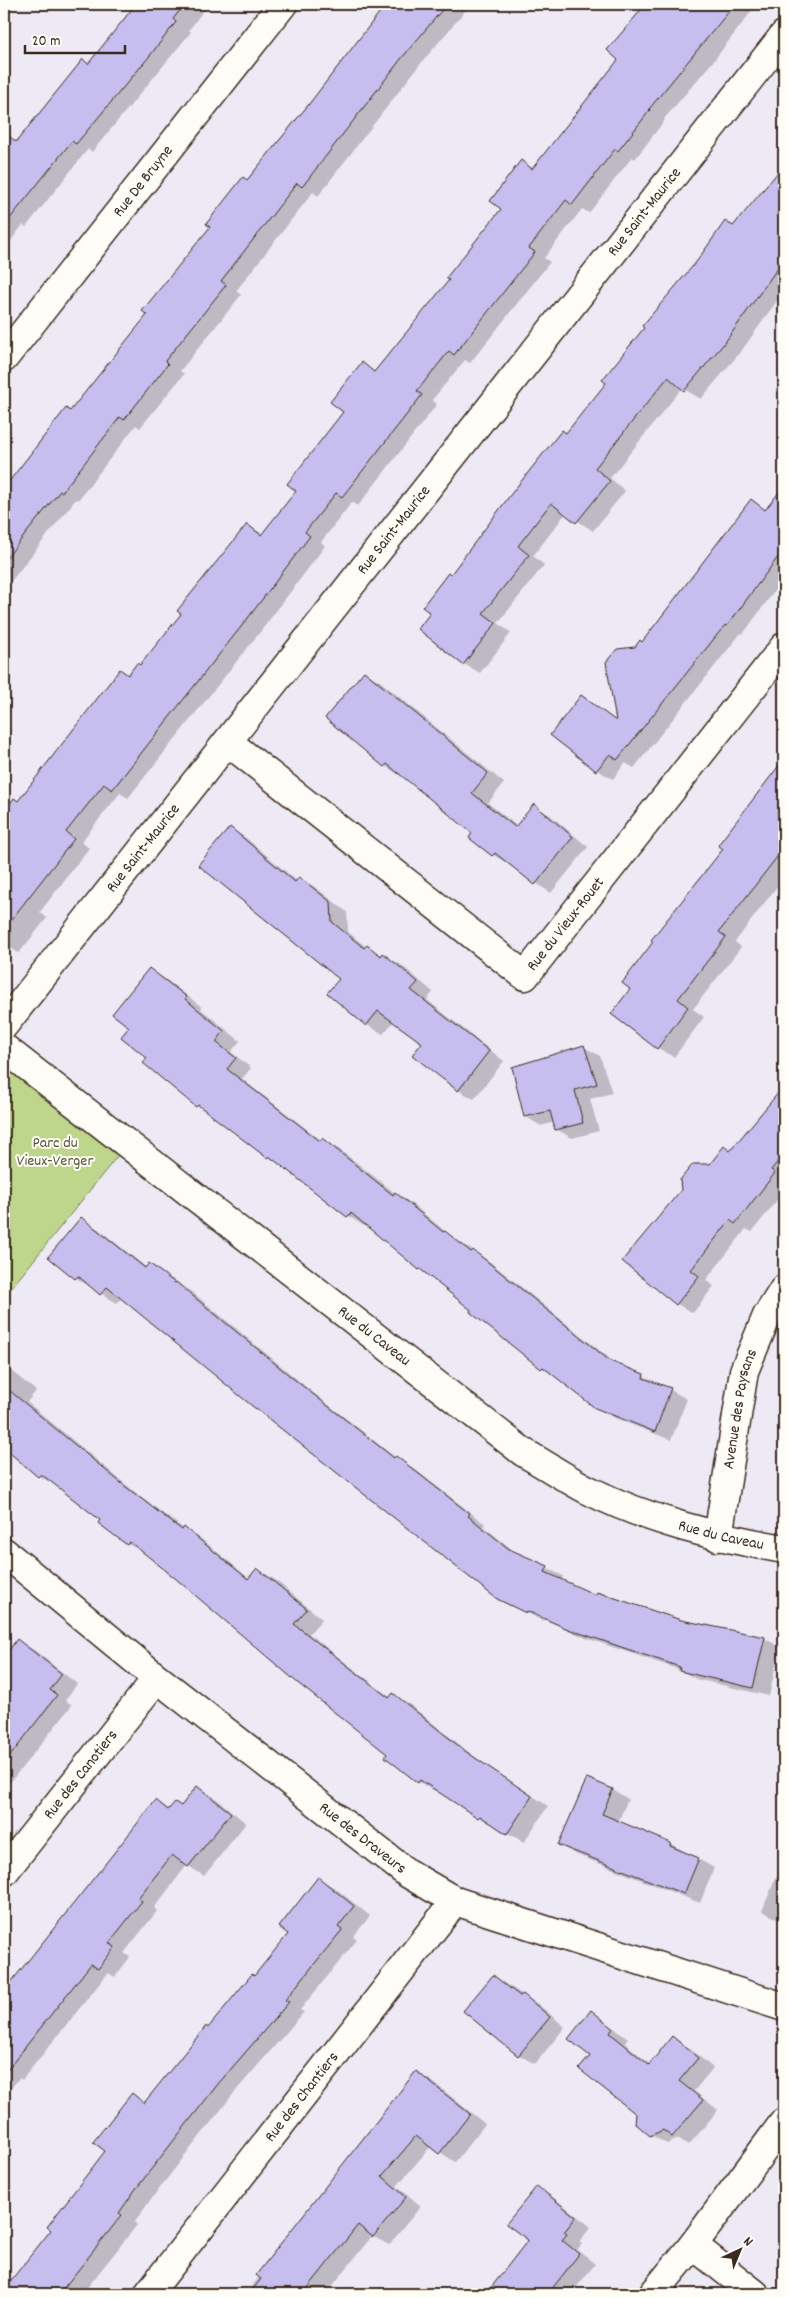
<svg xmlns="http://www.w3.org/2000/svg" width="788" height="2298" viewBox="0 0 788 2298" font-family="Dekko,sans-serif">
  <rect width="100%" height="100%" fill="#ede9f5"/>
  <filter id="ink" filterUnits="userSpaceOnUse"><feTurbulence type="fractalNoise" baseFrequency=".02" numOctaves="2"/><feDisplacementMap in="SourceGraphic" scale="10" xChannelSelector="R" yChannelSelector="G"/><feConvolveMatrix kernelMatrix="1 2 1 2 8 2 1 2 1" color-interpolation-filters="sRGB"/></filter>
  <g filter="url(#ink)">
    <path fill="#bed68c" stroke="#7c8055" d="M 4,1048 L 127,1144 L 4,1297 Z"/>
    <path fill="#0003" d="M 138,4 L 208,4 L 189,30 L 191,32 L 92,152 L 88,149 L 26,227 L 23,225 L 4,249 L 4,157 L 83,61 L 89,64 Z
      M 387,4 L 471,4 L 417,68 L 318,196 L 313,192 L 236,291 L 241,295 L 180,371 L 184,374 L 140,428 L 136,425 L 78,500 L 76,499 L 4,590 L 4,490 L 66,410 L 71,412 L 149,314 L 248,181 L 310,105 Z
      M 664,4 L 757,4 L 715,59 L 664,119 L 665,120 L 635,159 L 632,157 L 589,213 L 582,209 L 544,258 L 550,262 L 470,363 L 465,360 L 432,400 L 437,404 L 358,506 L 352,502 L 321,542 L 325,546 L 264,627 L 128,798 L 120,793 L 81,842 L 89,848 L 40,912 L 47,918 L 19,953 L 4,944 L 4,814 L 15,800 L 18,802 L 129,676 L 140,667 L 183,614 L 247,525 L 263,534 L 297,490 L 344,412 L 362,364 L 376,372 L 450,280 L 503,209 L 522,162 L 534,169 Z
      M 784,152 L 784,160 L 780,157 Z
      M 784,167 L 784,291 L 742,350 L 701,399 L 682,388 L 610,478 L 625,491 L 593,531 L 566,513 L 533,556 L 544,565 L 498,623 L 511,633 L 480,673 L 464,664 L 420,629 L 432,613 L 451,576 Z
      M 784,488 L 784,578 L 743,634 L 741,633 L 634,768 L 625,763 L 613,779 L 597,770 L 552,735 L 581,697 L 617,721 L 636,648 L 643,644 L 751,501 L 767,510 Z
      M 365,672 L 381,682 L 504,783 L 488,803 L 517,826 L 534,806 L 550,815 L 588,847 L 551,893 L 536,883 L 510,863 L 509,864 L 493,855 L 474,833 L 402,774 L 401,776 L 385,766 L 327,718 Z
      M 784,762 L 784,877 L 735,942 L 741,947 L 693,1009 L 704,1017 L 674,1057 L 658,1048 L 613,1014 L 632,989 L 725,849 L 720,845 Z
      M 230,828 L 246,838 L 297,881 L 299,878 L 315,887 L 347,912 L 348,932 L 366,947 L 400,964 L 433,992 L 427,1000 L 504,1061 L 474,1099 L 458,1090 L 423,1042 L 394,1021 L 383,1034 L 367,1025 L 340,979 Z
      M 149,969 L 165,979 L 202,1007 L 201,1009 L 240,1041 L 231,1052 L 251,1068 L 242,1079 L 322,1141 L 339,1149 L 395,1193 L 411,1203 L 452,1237 L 489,1261 L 619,1366 L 644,1376 L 687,1399 L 671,1440 L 612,1417 L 596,1407 L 558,1377 L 542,1368 L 471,1312 L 473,1309 L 432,1277 L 420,1269 L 365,1224 L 364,1226 L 348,1216 L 284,1166 L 268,1157 L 213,1115 L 197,1106 L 149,1058 L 130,1027 Z
      M 584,1047 L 600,1056 L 612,1093 L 590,1099 L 599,1131 L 572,1138 L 556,1129 L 554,1122 L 541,1126 L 525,1116 Z
      M 784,1088 L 784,1191 L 752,1232 L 746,1229 L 706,1280 L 714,1286 L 693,1313 L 677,1304 L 623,1261 L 711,1165 L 731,1151 Z
      M 81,1218 L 97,1228 L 147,1268 L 149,1264 L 192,1292 L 311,1391 L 396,1458 L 412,1467 L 485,1524 L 483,1526 L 519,1555 L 563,1576 L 561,1581 L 597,1597 L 681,1621 L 764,1638 L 780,1647 L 769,1696 L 696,1679 L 680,1670 L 586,1638 L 544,1619 L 543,1621 L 497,1598 L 122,1297 L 117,1303 L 76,1278 L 50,1257 Z
      M 4,1365 L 36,1391 L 27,1402 L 142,1498 L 184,1529 L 200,1538 L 250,1579 L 258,1570 L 274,1579 L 322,1619 L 309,1634 L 391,1698 L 393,1695 L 409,1704 L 481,1762 L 548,1806 L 524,1842 L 479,1817 L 436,1789 L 435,1791 L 419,1782 L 386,1757 L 389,1753 L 176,1577 L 145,1553 L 128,1544 L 100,1523 L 102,1520 L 56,1484 L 55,1485 L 39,1476 L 4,1447 Z
      M 18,1641 L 34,1650 L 77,1684 L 65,1700 L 72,1705 L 4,1790 L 4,1658 Z
      M 198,1788 L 214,1797 L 246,1823 L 204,1876 L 187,1865 L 154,1908 L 157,1911 L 124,1953 L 130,1957 L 115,1977 L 108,1973 L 22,2080 L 19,2078 L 4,2097 L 4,1981 L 6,1978 L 12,1982 L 156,1801 L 170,1810 L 182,1807 Z
      M 613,1790 L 628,1799 L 618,1822 L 671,1844 L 714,1868 L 700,1903 L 575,1854 L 559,1845 Z
      M 784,1858 L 784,1922 L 762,1911 Z
      M 319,1879 L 335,1888 L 370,1916 L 353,1937 L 357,1940 L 300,2010 L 304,2012 L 234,2093 L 151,2199 L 135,2222 L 137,2225 L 82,2294 L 4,2294 L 4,2291 L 52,2230 L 107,2151 L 133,2095 L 146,2102 L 255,1977 L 290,1934 Z
      M 493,1976 L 539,2005 L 565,2027 L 535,2064 L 519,2055 L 465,2011 Z
      M 592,2012 L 628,2038 L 625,2043 L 651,2065 L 673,2038 L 688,2047 L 713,2068 L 694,2091 L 718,2110 L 689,2145 L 678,2139 L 667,2144 L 651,2135 L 637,2113 L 592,2056 Z
      M 417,2073 L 433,2082 L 485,2124 L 455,2162 L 431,2146 L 397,2186 L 421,2206 L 389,2245 L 372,2236 L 326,2294 L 246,2294 Z
      M 537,2187 L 553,2197 L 591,2227 L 579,2242 L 582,2244 L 577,2250 L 595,2264 L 571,2294 L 488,2294 L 530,2240 Z"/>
    <path fill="#c7bef0" stroke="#3b2a1e" d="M 136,4 L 185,4 L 173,19 L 176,22 L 148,58 L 76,144 L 72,141 L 4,226 L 4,132 L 16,142 L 83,59 L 88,64 Z
      M 386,4 L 447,4 L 401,59 L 302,187 L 297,183 L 221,281 L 226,285 L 165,361 L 168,364 L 124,420 L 120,417 L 62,492 L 60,491 L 4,561 L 4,488 L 66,408 L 70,411 L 147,315 L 142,311 L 210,227 L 206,224 L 243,177 L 247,180 L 309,104 Z
      M 646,4 L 735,4 L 649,109 L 650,110 L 618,151 L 615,149 L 572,205 L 566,200 L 529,248 L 535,252 L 454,355 L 449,351 L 417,391 L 422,395 L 342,497 L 336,493 L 305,532 L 310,536 L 248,618 L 112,790 L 104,784 L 66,832 L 74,839 L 4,929 L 4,812 L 14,798 L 18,801 L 120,669 L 128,675 L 137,663 L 140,665 L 181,614 L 177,611 L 247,524 L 261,535 L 296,491 L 287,484 L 343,412 L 330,402 L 362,362 L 374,372 L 449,280 L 446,278 L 501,209 L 490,201 L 521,160 L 532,169 L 618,60 L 607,50 Z
      M 784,165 L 784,259 L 726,341 L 684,391 L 668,377 L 595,468 L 610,481 L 576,523 L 551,503 L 518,546 L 529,555 L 483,613 L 496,623 L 463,665 L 418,629 L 430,613 L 422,607 L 448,573 L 451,574 L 511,494 L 562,430 L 566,433 L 606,383 L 602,380 L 644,328 L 642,326 L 697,261 L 725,221 L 733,226 Z
      M 784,486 L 784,549 L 727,626 L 725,625 L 617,760 L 610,754 L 596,771 L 550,735 L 581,695 L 616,721 L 606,662 L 617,649 L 635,647 L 640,640 L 642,642 L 751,499 L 765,510 Z
      M 364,671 L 488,773 L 472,793 L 515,827 L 534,804 L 573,837 L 535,885 L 495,853 L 492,856 L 469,838 L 472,833 L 387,764 L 384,767 L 325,718 Z
      M 784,759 L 784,848 L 719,932 L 726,937 L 678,999 L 688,1007 L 657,1049 L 611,1014 L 630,989 L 622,983 L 653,942 L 651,940 L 723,849 L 718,845 Z
      M 230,827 L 295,882 L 299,877 L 331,902 L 332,922 L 364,948 L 367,945 L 381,956 L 383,953 L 418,982 L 411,990 L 489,1051 L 458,1091 L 412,1055 L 422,1043 L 378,1011 L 366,1026 L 327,993 L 339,979 L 198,865 Z
      M 149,968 L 187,997 L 185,999 L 224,1031 L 216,1042 L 236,1058 L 227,1069 L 320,1141 L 322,1138 L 393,1195 L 395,1192 L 443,1232 L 445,1231 L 471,1252 L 473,1250 L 610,1361 L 644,1374 L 643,1378 L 671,1388 L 655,1432 L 595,1408 L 543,1367 L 541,1369 L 470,1312 L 471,1310 L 420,1269 L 419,1270 L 351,1213 L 347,1217 L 269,1156 L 267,1158 L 198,1105 L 196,1107 L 143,1063 L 147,1058 L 121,1037 L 129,1027 L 112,1014 Z
      M 584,1045 L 597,1084 L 575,1090 L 583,1123 L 555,1130 L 550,1111 L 524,1117 L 512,1067 Z
      M 784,1086 L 784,1154 L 771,1170 L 775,1173 L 735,1224 L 730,1220 L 691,1270 L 699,1276 L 676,1305 L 622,1261 L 681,1190 L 680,1180 L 693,1164 L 710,1164 L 724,1146 L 730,1151 Z
      M 81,1217 L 145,1268 L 149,1263 L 175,1283 L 176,1282 L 295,1380 L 394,1458 L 396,1456 L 470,1514 L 468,1516 L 509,1549 L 548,1566 L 545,1572 L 596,1595 L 597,1592 L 681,1620 L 765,1637 L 753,1688 L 679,1671 L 680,1667 L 568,1629 L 527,1611 L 526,1613 L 497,1599 L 251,1405 L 107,1287 L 100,1295 L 78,1276 L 75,1279 L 48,1257 Z
      M 4,1386 L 126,1487 L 182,1530 L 184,1527 L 248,1579 L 257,1568 L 307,1609 L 294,1624 L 389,1698 L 393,1693 L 465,1751 L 532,1796 L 507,1834 L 480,1816 L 478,1818 L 420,1780 L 418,1783 L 385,1757 L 387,1754 L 299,1684 L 175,1578 L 130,1542 L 127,1545 L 98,1523 L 100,1520 L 41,1474 L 38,1477 L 4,1448 Z
      M 17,1639 L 62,1674 L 50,1690 L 57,1695 L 4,1764 L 4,1657 Z
      M 587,1778 L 613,1789 L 602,1814 L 671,1843 L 670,1846 L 699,1858 L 684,1894 L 558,1845 Z
      M 197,1786 L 231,1813 L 188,1867 L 172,1855 L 138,1898 L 142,1901 L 109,1943 L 115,1947 L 98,1969 L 91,1964 L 4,2074 L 4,1991 L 156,1800 L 168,1810 L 175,1802 L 181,1806 Z
      M 318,1877 L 354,1906 L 338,1927 L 342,1930 L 285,2000 L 289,2002 L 218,2084 L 135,2190 L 119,2213 L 122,2215 L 59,2294 L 4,2294 L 4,2289 L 51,2230 L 47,2227 L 105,2151 L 93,2142 L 132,2093 L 144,2103 L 206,2026 L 208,2028 L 252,1974 L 254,1976 L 288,1934 L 279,1927 Z
      M 493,1975 L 520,1996 L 523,1994 L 550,2017 L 518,2056 L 463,2011 Z
      M 591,2010 L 613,2028 L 610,2033 L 649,2065 L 672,2036 L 698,2058 L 679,2081 L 703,2100 L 672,2137 L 663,2130 L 650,2136 L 635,2123 L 636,2114 L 579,2069 L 590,2056 L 568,2039 Z
      M 416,2071 L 470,2114 L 439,2154 L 416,2136 L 382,2176 L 406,2197 L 373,2237 L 358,2225 L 303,2294 L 249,2294 L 261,2279 L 256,2275 Z
      M 537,2186 L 576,2217 L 564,2232 L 567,2234 L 562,2240 L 579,2254 L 548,2294 L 486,2294 L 528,2240 L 506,2224 Z"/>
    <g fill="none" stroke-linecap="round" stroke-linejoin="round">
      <defs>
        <g id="minor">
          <path id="s1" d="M 4,358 L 283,4"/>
          <path id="s2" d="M 228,742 L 525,976 L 784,647"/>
          <path id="s3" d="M 4,1025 L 784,35"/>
          <path id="s4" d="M 4,1048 L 523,1452 C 544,1464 565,1478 586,1489 C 649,1521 716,1537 784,1549"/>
          <path id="s5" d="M 718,1537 L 744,1371 L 767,1316 L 784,1289"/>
          <path id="s6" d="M 4,1552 L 157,1678 L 407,1873 L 455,1901 L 784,2007"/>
          <path id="s7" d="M 4,1872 L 157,1678"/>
          <path d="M 693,2245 L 755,2294"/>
          <path id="s8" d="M 148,2294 L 455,1901"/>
          <path d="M 653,2294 L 693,2245 L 784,2122"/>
        </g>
      </defs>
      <use href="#minor" stroke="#3b2a1e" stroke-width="31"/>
      <use href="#minor" stroke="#fdfcf7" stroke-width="28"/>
    </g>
  </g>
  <g text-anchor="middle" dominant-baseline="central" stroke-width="4" stroke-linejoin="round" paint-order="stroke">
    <g font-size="16" fill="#3b2a1e" stroke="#fdfcf7">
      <text stroke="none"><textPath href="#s1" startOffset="225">Rue De Bruyne</textPath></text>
      <text stroke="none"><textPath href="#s3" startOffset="1035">Rue Saint-Maurice</textPath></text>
      <text stroke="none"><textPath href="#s3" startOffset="630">Rue Saint-Maurice</textPath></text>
      <text stroke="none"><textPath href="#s3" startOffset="225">Rue Saint-Maurice</textPath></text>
      <text stroke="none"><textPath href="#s2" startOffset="444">Rue du Vieux-Rouet</textPath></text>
      <text stroke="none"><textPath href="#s4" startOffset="469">Rue du Caveau</textPath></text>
      <text stroke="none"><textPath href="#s5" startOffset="130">Avenue des Paysans</textPath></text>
      <text stroke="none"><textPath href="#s4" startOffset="874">Rue du Caveau</textPath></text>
      <text stroke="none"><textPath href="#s7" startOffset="124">Rue des Canotiers</textPath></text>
      <text stroke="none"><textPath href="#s6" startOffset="459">Rue des Draveurs</textPath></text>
      <text stroke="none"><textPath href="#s8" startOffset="250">Rue des Chantiers</textPath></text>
    </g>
    <g font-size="16" fill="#5c553a" stroke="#fdfcf7">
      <text x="55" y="1143">Parc du<tspan x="55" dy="18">Vieux-Verger</tspan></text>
    </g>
  </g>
  <rect width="788" height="2298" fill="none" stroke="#fdfcf7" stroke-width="20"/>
  <rect x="10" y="10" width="768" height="2278" fill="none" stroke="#3b2a1e" stroke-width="2" filter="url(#ink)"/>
  <g transform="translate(740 2250) rotate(44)" stroke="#fdfcf7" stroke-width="4" paint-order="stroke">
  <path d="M0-4L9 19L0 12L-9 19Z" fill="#3b2a1e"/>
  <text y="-8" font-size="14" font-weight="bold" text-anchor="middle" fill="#3b2a1e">N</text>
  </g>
  <path d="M25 45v8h100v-8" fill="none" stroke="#3b2a1e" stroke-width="2.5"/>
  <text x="32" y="45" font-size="15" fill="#3b2a1e" stroke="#fdfcf7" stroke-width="4" paint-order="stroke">20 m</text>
</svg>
